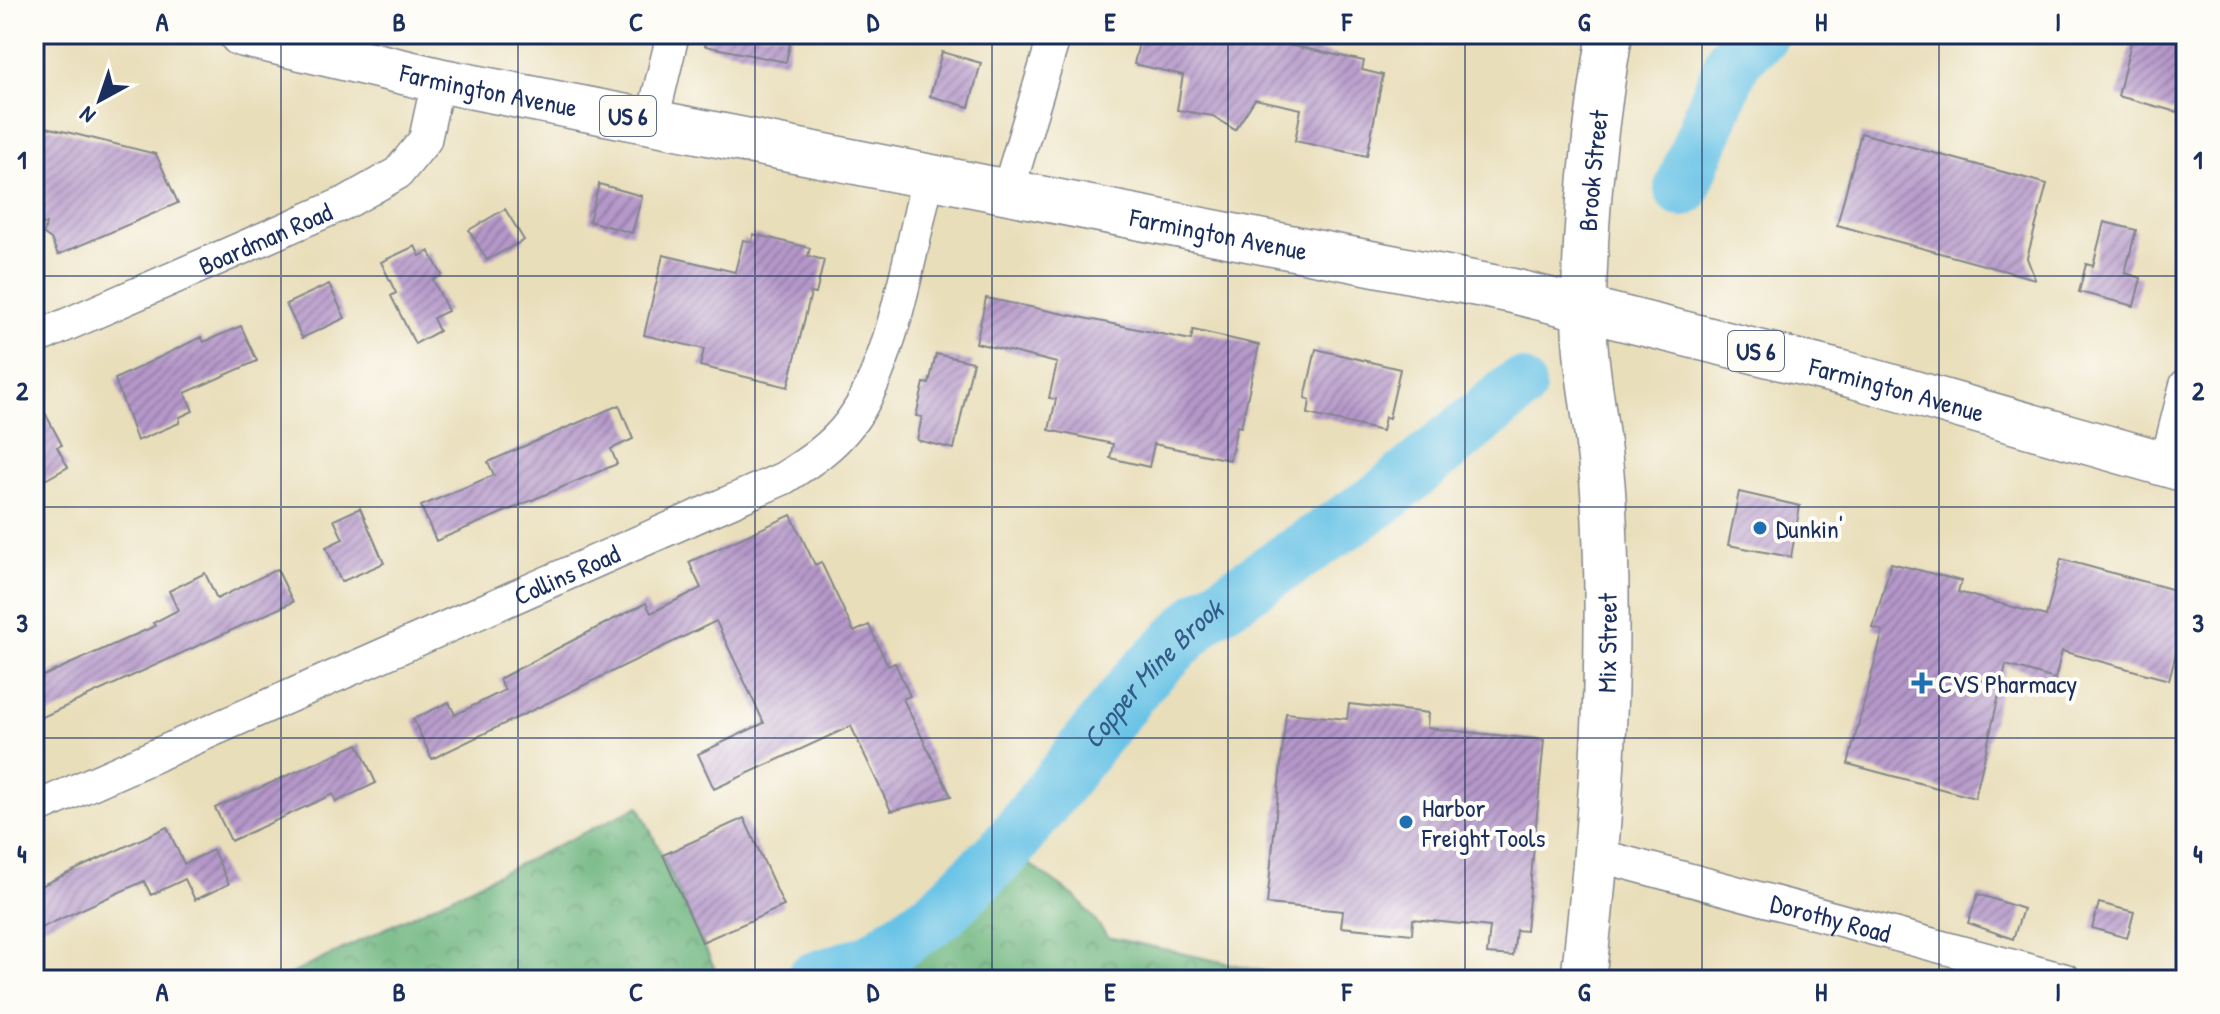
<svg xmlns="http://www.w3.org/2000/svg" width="2220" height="1014" viewBox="0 0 2220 1014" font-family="'Patrick Hand',sans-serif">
  <defs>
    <pattern id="forest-crowns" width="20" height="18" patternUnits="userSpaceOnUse" patternTransform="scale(2)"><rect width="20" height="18" fill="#69b37a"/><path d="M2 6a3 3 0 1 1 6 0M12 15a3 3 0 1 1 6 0" fill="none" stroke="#569267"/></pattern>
    <pattern id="building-hatch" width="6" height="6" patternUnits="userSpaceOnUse" patternTransform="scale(2)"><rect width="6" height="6" fill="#b598c9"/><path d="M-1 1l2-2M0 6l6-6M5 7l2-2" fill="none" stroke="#927ca6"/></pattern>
  </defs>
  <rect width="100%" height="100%" fill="#fdfcf7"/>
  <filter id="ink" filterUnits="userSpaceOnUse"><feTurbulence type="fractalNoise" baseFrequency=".0125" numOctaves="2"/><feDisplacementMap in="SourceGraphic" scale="16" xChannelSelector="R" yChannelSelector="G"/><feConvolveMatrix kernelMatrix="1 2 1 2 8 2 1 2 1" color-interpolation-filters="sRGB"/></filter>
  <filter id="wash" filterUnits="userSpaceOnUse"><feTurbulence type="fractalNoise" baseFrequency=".006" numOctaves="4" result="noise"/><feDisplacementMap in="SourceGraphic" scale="32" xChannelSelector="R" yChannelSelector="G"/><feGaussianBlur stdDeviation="1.8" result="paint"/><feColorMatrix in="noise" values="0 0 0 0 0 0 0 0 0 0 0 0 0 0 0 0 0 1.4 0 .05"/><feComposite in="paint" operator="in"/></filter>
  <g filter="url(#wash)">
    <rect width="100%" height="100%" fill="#e9deba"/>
    <path fill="url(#forest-crowns)" stroke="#42716c" stroke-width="2" d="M 639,806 L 720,980 L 279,980 Z
      M 1007,848 L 1078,899 L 1108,937 L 1304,980 L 813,980 L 869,961 L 940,913 Z"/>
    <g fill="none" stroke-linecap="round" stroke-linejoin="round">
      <g stroke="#69c3e6" stroke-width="56">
        <path d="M 1682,189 L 1734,58 L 1761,34"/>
        <path id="s1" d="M 813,980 L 869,962 L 940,913 L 1007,848 L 1139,680 L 1205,615 L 1382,498 L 1518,387"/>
      </g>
    </g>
    <g id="blocks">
      <path fill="url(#building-hatch)" d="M 706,34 L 792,34 L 786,62 L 705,46 Z
        M 1141,34 L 1296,34 L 1289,45 L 1364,61 L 1362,70 L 1383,75 L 1367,156 L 1295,141 L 1301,109 L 1255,99 L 1235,130 L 1213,116 L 1177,110 L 1183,75 L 1134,64 Z
        M 2133,34 L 2186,34 L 2186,74 L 2177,112 L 2118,96 Z
        M 942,52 L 981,63 L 969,107 L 930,96 Z
        M 34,124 L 156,154 L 178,203 L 58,255 L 51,239 L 44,234 L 46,224 L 34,223 Z
        M 1861,133 L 2047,184 L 2027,258 L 2035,279 L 1837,225 Z
        M 599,184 L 642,196 L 632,233 L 589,221 Z
        M 505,209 L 524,240 L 487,260 L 469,230 Z
        M 2104,222 L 2136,230 L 2125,273 L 2141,278 L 2134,306 L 2079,292 L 2086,264 L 2093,266 Z
        M 753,234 L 810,248 L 808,256 L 824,260 L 816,294 L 811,293 L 788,387 L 700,366 L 704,349 L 644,335 L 663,255 L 735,272 L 743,240 L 752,242 Z
        M 415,246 L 420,256 L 429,251 L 442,275 L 433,280 L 448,311 L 433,318 L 439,331 L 415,344 L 391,296 L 396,293 L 381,262 Z
        M 329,284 L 345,318 L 302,338 L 286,304 Z
        M 986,298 L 1191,340 L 1193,330 L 1259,345 L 1241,427 L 1237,426 L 1230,460 L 1154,444 L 1149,467 L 1110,458 L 1113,444 L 1049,430 L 1056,399 L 1049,398 L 1057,363 L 976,343 Z
        M 241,326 L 257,361 L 185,393 L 193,411 L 180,417 L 179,423 L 137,441 L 115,379 L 201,337 L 204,342 Z
        M 1316,349 L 1400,369 L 1389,418 L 1385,417 L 1382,431 L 1308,414 L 1310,400 L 1305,398 Z
        M 936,354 L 973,362 L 954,449 L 917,440 L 922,417 L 916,416 L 924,383 L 929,384 Z
        M 34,392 L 62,445 L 57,447 L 68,467 L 43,481 L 34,465 Z
        M 619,405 L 633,439 L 611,449 L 617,464 L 436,541 L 421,506 L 494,475 L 488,462 Z
        M 1739,492 L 1800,506 L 1791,557 L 1728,545 Z
        M 360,508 L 384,563 L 341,582 L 326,547 L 343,539 L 334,520 Z
        M 791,515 L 815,565 L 821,562 L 854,632 L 869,625 L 888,666 L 895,663 L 910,696 L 903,699 L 951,796 L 891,811 L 851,726 L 714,789 L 698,754 L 764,723 L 716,621 L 432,759 L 413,719 L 449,702 L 455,715 L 505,690 L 499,679 L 610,621 L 646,603 L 651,613 L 701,588 L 689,562 Z
        M 2061,559 L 2186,593 L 2186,614 L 2169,680 L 2062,651 L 2055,679 L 2006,665 L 1975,798 L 1848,764 L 1883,631 L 1873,628 L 1891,563 L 1961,581 L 1958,592 L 2046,616 Z
        M 277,569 L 293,602 L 34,721 L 34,680 L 155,626 L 153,623 L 178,610 L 169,591 L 205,573 L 217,599 Z
        M 1349,704 L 1428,713 L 1427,728 L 1544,740 L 1526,931 L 1516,930 L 1513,956 L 1487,954 L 1490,927 L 1413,919 L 1412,934 L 1341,927 L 1343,911 L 1267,904 L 1286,713 L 1347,719 Z
        M 358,744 L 376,783 L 336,802 L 333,794 L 231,841 L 215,808 Z
        M 744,818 L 784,906 L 702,942 L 663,855 Z
        M 167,827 L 184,864 L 213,850 L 229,884 L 195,900 L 185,879 L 151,895 L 144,881 L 34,931 L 34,889 Z
        M 1978,894 L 2023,909 L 2013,939 L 1968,923 Z
        M 2099,903 L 2134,912 L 2127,938 L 2092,928 Z"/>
    </g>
  </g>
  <g filter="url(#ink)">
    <use href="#blocks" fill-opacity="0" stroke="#82868c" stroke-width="2"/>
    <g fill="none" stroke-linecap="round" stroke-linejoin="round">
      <defs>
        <g id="street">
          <path d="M 652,121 L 673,34"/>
          <path d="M 1007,194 L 1055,34"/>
          <path id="s2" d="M 34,339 L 347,202 L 398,173 L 425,140 L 438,80"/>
          <path d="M 2166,464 L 2186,385"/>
          <path id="s3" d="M 34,809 L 784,478 C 809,462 832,447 850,423 C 892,369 911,246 928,178"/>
          <path id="s4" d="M 1597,855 L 2065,980"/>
        </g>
        <g id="secondary">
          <path id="s5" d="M 1583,980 C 1602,819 1613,654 1603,491 C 1599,430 1583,366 1584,305 C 1585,215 1595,123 1610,34"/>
        </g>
        <g id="highway">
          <path id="s6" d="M 241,34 L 438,80 L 1513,291 L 1854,376 L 2186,470"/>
        </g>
      </defs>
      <use href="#street" stroke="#82868c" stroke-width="35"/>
      <use href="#secondary" stroke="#82868c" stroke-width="47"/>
      <use href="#highway" stroke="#82868c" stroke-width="47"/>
      <use href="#street" stroke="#fff" stroke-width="32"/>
      <use href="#secondary" stroke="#fff" stroke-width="44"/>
      <use href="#highway" stroke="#fff" stroke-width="44"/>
    </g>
  </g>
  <path fill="none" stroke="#1b2f5e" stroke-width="2" stroke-opacity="0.55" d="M 281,34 L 281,980M 518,34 L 518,980M 755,34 L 755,980M 992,34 L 992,980M 1228,34 L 1228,980M 1465,34 L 1465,980M 1702,34 L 1702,980M 1939,34 L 1939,980M 34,276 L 2186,276M 34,507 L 2186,507M 34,738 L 2186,738"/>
  <g fill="#1f6fb2" stroke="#fdfcf7" stroke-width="3">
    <circle cx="1760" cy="528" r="8"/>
    <path d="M1918 671h8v8h8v8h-8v8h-8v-8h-8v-8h8z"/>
    <circle cx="1406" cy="822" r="8"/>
  </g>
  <g text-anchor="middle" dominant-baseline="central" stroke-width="8" stroke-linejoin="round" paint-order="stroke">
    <g fill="#fdfcf7" stroke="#5f6c8c" stroke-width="2">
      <rect x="600" y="96" width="56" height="40" rx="6"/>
      <rect x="1728" y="331" width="56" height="40" rx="6"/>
    </g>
    <g font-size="24" font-weight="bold" fill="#1b2f5e">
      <text x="628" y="116">US 6</text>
      <text x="1756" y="351">US 6</text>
    </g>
    <g font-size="26" fill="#1b2f5e" stroke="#fdfcf7">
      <text stroke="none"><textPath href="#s6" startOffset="254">Farmington Avenue</textPath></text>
      <text stroke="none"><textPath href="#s5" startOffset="812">Brook Street</textPath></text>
      <text stroke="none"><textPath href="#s6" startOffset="998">Farmington Avenue</textPath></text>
      <text stroke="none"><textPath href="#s2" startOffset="252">Boardman Road</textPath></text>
      <text stroke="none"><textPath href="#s6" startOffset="1694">Farmington Avenue</textPath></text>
      <text stroke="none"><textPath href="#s3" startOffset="582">Collins Road</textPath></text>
      <text stroke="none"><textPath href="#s5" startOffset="338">Mix Street</textPath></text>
      <text stroke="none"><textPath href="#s4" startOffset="242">Dorothy Road</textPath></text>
    </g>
    <g font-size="26" fill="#1b2f5e" stroke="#fdfcf7" text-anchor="start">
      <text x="1776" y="528">Dunkin'</text>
      <text x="1938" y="683">CVS Pharmacy</text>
      <text x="1422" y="807">Harbor<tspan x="1422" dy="30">Freight Tools</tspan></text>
    </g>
    <g font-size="28" font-style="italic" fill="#325b87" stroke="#fdfcf7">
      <text stroke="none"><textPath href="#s1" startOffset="466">Copper Mine Brook</textPath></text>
    </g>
  </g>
  <rect width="2220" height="1014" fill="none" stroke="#fdfcf7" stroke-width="88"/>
  <g transform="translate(100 100) rotate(220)" stroke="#fdfcf7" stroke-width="6" paint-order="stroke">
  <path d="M0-6L14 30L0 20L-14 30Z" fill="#1b2f5e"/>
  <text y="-12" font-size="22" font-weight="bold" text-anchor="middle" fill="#1b2f5e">N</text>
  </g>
  <rect x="44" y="44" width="2132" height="926" fill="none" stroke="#1b2f5e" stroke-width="3"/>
  <g font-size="26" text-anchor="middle" font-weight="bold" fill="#1b2f5e">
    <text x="162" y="31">A</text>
    <text x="399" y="31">B</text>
    <text x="636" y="31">C</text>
    <text x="873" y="31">D</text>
    <text x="1110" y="31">E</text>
    <text x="1347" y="31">F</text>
    <text x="1584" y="31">G</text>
    <text x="1821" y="31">H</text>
    <text x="2058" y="31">I</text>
    <text x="22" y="169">1</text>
    <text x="2198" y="169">1</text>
    <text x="22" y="400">2</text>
    <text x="2198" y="400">2</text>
    <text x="22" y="632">3</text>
    <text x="2198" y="632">3</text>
    <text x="22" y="863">4</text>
    <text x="2198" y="863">4</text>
    <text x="162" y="1001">A</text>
    <text x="399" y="1001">B</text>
    <text x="636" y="1001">C</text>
    <text x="873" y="1001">D</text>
    <text x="1110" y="1001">E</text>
    <text x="1347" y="1001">F</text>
    <text x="1584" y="1001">G</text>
    <text x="1821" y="1001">H</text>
    <text x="2058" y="1001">I</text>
  </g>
</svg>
